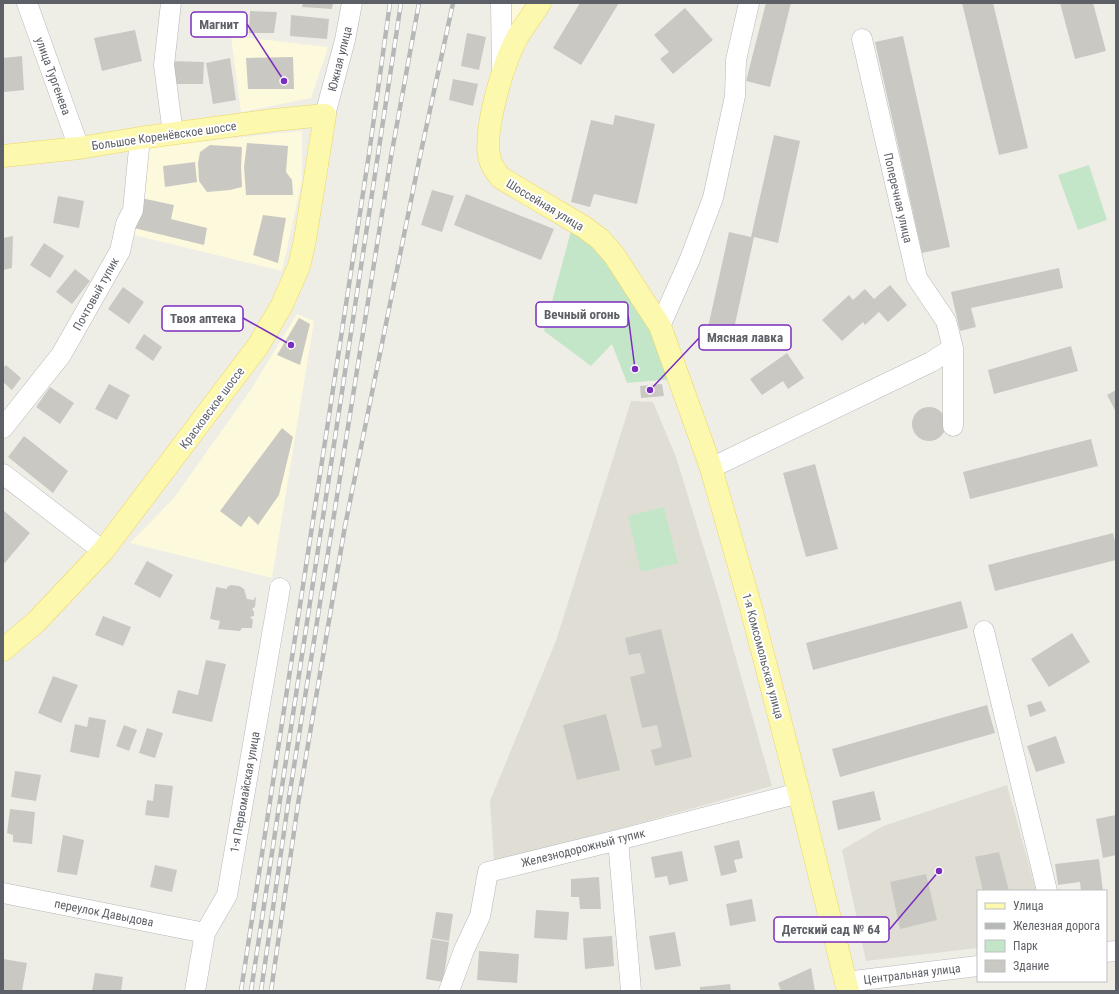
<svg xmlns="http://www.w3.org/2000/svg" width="1119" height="994" viewBox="0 0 1119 994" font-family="'Roboto Condensed',sans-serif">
  <rect width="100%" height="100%" fill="#efeee6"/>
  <path fill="#fdf9dd" d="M 503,3 L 532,3 L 504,43 Z
    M 231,36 L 328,47 L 311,98 L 241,112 Z
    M 302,131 L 302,180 L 282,271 L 130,234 L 144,147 Z
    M 297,314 L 314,321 L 272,578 L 130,543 L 174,498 L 250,391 Z"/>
  <path fill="#dfddd4" d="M 631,401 L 653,402 L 676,457 L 717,591 L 772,786 L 633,825 L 494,861 L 490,801 L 556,641 Z
    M 1007,785 L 1036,891 L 978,891 L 978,948 L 866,961 L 842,850 L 883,826 Z"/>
  <path fill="#c4e6c8" d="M 1089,165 L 1107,220 L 1078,230 L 1058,175 Z
    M 571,231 L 605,257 L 653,327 L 673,379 L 627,383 L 612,344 L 591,366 L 544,331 Z
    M 664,507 L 678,563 L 641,572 L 628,516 Z"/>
  <path fill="#cac8c3" d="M 303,3 L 333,3 L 332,9 L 302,7 Z
    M 580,3 L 619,3 L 581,65 L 553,48 Z
    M 766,3 L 791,3 L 770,87 L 746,81 Z
    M 962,3 L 993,3 L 1028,148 L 999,155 Z
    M 1060,3 L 1093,3 L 1106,51 L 1075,59 Z
    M 685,8 L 713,40 L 673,74 L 660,59 L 669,52 L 654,35 Z
    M 250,11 L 277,12 L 274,33 L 249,33 Z
    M 291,15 L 329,19 L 327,39 L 290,36 Z
    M 135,30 L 142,61 L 102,71 L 94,38 Z
    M 467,33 L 486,37 L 479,70 L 461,66 Z
    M 903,36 L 950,247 L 922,253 L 875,42 Z
    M 22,56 L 24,90 L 4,92 L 3,58 Z
    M 293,57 L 294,89 L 248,89 L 246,58 Z
    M 230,58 L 236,100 L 213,104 L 206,63 Z
    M 170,61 L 204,62 L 203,84 L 169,84 Z
    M 453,79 L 478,84 L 473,106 L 449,100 Z
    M 615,115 L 655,124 L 637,204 L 594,194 L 590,207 L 571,202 L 591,120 L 613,125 Z
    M 774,135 L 800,141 L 778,243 L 754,237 L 732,338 L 707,332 L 729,232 L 751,237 Z
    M 247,143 L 288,146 L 286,172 L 292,180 L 293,195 L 246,195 L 244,167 Z
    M 210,145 L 242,147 L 241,166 L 242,187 L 230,190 L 207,192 L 199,181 L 198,163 L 200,152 Z
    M 195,162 L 197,182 L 165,187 L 163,166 Z
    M 432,190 L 454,196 L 442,232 L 421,225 Z
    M 466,194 L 554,229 L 541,260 L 454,225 Z
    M 58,196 L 84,201 L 79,228 L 53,223 Z
    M 141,198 L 174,205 L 171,219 L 207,228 L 204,245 L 134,228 Z
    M 263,215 L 286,218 L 278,263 L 253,255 Z
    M 13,236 L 12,268 L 3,270 L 3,238 Z
    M 44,243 L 64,256 L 50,278 L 30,265 Z
    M 1059,268 L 1063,288 L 971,308 L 976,327 L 960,331 L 951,292 Z
    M 75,269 L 90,281 L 72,304 L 56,292 Z
    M 890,285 L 907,305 L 888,322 L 879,312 L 865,325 L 863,322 L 842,341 L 822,320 L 849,295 L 853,300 L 865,289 L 874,299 Z
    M 123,287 L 144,302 L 129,324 L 108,309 Z
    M 299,318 L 310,324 L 300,365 L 277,355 Z
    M 144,334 L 162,347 L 153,361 L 135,348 Z
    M 1071,346 L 1078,371 L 994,394 L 988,370 Z
    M 787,353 L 804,378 L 788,389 L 783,381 L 762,395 L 750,379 Z
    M 6,365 L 21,378 L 12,390 L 3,382 L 3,368 Z
    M 109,384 L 130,395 L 117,420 L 95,409 Z
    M 662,384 L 664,396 L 641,398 L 640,386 Z
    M 50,387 L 74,403 L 60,424 L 36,407 Z
    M 1116,390 L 1116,412 L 1107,395 Z
    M912 424a17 17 0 1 1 34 0a17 17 0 1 1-34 0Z
    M 282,428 L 293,437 L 279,495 L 258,525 L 249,516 L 241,527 L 220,511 Z
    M 24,436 L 68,471 L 53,493 L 8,457 Z
    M 1091,439 L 1098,466 L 970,499 L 963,472 Z
    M 815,464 L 838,549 L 806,557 L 783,473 Z
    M 3,510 L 30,533 L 3,565 Z
    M 1113,533 L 1116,545 L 1116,560 L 995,591 L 988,565 Z
    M 147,561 L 173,575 L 160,598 L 134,584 Z
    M 231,585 L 239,586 L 241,587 L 244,589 L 247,599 L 254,600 L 255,597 L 256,598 L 255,607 L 252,609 L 254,612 L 254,616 L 250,617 L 253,620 L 252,628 L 242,628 L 240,631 L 218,629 L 220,621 L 210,619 L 216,587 L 227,589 L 227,587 Z
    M 961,601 L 968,628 L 813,670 L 806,643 Z
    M 103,616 L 131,627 L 123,646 L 95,635 Z
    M 661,629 L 692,757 L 655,766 L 651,750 L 662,747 L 657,725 L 642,728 L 630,677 L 645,673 L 640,653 L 629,655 L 625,638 Z
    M 1072,633 L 1090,662 L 1049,687 L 1031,659 Z
    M 206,660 L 226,664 L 212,722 L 172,713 L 178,690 L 198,695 Z
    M 53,676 L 78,685 L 61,723 L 38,713 Z
    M 1041,701 L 1046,711 L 1030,717 L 1027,705 Z
    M 987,705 L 995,733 L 840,777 L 832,749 Z
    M 606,714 L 620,770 L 577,780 L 563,725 Z
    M 89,717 L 106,720 L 99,758 L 70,752 L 75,724 L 87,727 Z
    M 124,725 L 137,730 L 129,751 L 116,746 Z
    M 147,728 L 163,733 L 155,758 L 139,753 Z
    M 1056,736 L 1065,763 L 1036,772 L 1027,746 Z
    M 15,771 L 41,775 L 36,801 L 11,797 Z
    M 155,784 L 173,786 L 169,818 L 145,815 L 147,800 L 153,801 Z
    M 874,791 L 881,820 L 838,830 L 832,801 Z
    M 10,809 L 35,812 L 32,844 L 13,842 L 13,835 L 7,833 Z
    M 1116,815 L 1116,855 L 1103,858 L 1096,819 Z
    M 63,835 L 84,840 L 77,875 L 57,872 Z
    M 739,840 L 743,858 L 734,860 L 737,872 L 721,876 L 714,846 Z
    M 682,851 L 688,881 L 669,885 L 667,876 L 655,878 L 651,857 Z
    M 999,852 L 1009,891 L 983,891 L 975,857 Z
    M 1099,859 L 1103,891 L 1081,891 L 1080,882 L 1058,885 L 1055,864 Z
    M 155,865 L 177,870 L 172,892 L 150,887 Z
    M 926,874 L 937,920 L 900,929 L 890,882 Z
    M 599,877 L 601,909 L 580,909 L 579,897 L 571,897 L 571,879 Z
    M 752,899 L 756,921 L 730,926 L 726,904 Z
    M 536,910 L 569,912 L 567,940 L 534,938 Z
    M 436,912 L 453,914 L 449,941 L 432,938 Z
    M 675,932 L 681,966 L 655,970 L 649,936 Z
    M 612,936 L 614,966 L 585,969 L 583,938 Z
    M 431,939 L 449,942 L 443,982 L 426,979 Z
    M 479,951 L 519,954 L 517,983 L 477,980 Z
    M 3,959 L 27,963 L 22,991 L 3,991 Z
    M 811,968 L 815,991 L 781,991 L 778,983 Z
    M 95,973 L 123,977 L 121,991 L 92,991 Z
    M 730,984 L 731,991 L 700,991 L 700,987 Z"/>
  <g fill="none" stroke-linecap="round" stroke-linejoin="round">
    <defs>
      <path id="minor" d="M 27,3 L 79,148
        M 171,3 L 164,65 L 173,134
        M 501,3 L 502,73
        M 862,39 L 917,278 L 946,321 L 953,348 L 953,426
        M 325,115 L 345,40 L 352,3
        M 660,326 L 690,259 L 713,198 L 735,96 L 736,60 L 749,3
        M 3,428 L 61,355 L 120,251 L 126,224 L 133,210 L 140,138
        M 711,468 L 931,362 L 953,348
        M 3,474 L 103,551
        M 984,631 L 1047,891
        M 618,840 L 631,991
        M 3,893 L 205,933
        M 1106,952 L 1116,951
        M 845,982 L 978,966
        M 195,991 L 205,933 L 227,895 L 280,588
        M 449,991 L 464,950 L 480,916 L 488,872 L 618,840 L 799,793"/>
      <path id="major" d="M 540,3 C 533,14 525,25 518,36 C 504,61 482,132 490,160 C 492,167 496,172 501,178 L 584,227 L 600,239 L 614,255 L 660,326 L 711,468 L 751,608 L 799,793 L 848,991
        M 3,156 L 79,148 L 140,138 L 274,120 L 325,115 L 305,240 L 299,266 L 282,305 L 258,346 L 103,551 L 36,622 L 3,650"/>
    </defs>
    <use href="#minor" stroke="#b6b7bc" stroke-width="21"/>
    <use href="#major" stroke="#ecd662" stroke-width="23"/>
    <use href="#minor" stroke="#fff" stroke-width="20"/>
    <use href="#major" stroke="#fcf8ae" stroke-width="22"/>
    <defs>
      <path id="rail" d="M 241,991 L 369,154 L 390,3
        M 251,991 L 401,3
        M 261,991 L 288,804 L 391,157 L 419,3
        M 271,991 L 298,804 L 345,526 L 419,161 L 453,3"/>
    </defs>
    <use href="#rail" stroke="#b6b7b7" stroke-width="4.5"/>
    <use href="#rail" stroke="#fff" stroke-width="3" stroke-dasharray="9" stroke-linecap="butt"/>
  </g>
  <g text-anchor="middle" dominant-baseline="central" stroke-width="4" stroke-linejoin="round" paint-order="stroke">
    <g font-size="12" fill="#5d6066" stroke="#fff">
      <text transform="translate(340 59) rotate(-76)">Южная улица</text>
      <text transform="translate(53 76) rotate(70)">улица Тургенева</text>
      <text transform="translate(164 136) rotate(-8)">Большое Коренёвское шоссе</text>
      <text transform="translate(898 198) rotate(77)">Поперечная улица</text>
      <text transform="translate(545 205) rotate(31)">Шоссейная улица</text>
      <text transform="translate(96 294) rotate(-61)">Почтовый тупик</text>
      <text transform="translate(212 408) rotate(-53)">Красковское шоссе</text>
      <text transform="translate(763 656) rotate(75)">1-я Комсомольская улица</text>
      <text transform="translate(245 792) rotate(-80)">1-я Первомайская улица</text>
      <text transform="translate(583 848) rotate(-14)">Железнодорожный тупик</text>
      <text transform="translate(104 913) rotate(11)">переулок Давыдова</text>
      <text transform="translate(912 974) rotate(-7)">Центральная улица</text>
    </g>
  </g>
  <path fill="none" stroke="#7b2cbf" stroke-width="1.5" d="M284 81L247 24M635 369L628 315M291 345L243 318M650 390L699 338M939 871L889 930"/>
  <g fill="#7b2cbf" stroke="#fff" stroke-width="1.5">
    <circle cx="284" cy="81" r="4"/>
    <circle cx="635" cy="369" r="4"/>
    <circle cx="291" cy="345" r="4"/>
    <circle cx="650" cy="390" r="4"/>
    <circle cx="939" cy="871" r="4"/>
  </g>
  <g fill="#fff" stroke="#7b2cbf" stroke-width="1.5">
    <rect x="191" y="12" width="56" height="25" rx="4"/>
    <rect x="536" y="302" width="92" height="25" rx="4"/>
    <rect x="162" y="306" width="81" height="25" rx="4"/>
    <rect x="699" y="325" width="92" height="25" rx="4"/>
    <rect x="774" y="917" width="115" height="25" rx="4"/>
  </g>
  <g font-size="13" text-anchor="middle" font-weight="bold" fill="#5d6066">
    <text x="219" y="29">Магнит</text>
    <text x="582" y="319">Вечный огонь</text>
    <text x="203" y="323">Твоя аптека</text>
    <text x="745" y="342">Мясная лавка</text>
    <text x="831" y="934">Детский сад № 64</text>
  </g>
  <rect width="1119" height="994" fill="none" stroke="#5d6066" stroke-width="8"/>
  <rect x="977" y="890" width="130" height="92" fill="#ffffff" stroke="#bebfc2"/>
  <rect x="985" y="903" width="20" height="6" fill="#fcf8ae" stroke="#bebfc2"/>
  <text x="1013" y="910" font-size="12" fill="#5d6066">Улица</text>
  <rect x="985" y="923" width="20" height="6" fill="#b6b7b7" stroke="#bebfc2"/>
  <text x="1013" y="930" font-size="12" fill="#5d6066">Железная дорога</text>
  <rect x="985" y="940" width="20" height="12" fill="#c4e6c8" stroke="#bebfc2"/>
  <text x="1013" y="950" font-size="12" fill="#5d6066">Парк</text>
  <rect x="985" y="960" width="20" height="12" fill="#cac8c3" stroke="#bebfc2"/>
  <text x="1013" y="970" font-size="12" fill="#5d6066">Здание</text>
</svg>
